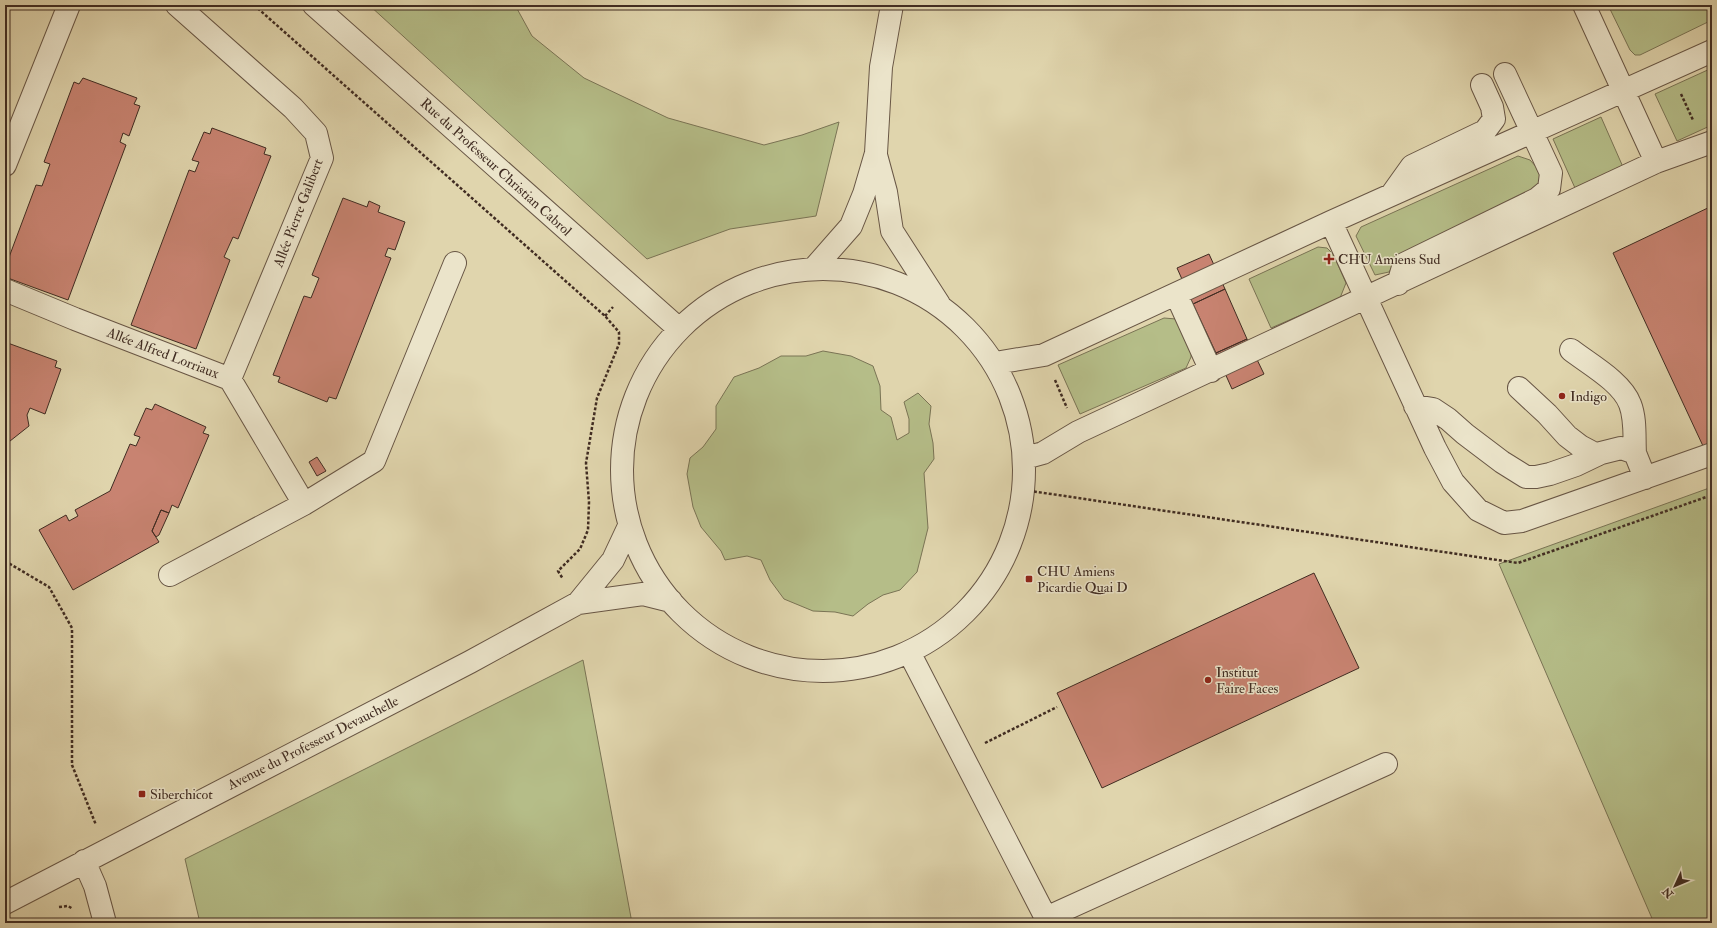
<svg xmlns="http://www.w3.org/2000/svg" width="1717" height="928" viewBox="0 0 1717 928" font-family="'IM FELL Double Pica',serif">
  <rect width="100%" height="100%" fill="#e0d5ad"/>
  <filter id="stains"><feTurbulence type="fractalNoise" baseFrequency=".005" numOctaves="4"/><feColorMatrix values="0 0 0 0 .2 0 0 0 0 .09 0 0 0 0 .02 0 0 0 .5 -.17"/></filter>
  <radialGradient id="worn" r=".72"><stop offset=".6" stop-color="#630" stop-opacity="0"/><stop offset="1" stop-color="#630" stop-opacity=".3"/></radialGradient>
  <path fill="#b5bd88" stroke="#7a7455" d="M 369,5 L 515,5 L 532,36 L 584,78 L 668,118 L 764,145 L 802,135 L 839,122 L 816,216 L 730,229 L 647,259 Z
    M 1608,5 L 1712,5 L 1712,20 L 1640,55 L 1635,55 L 1630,50 Z
    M 1712,68 L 1712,125 L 1677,141 L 1655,94 Z
    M 1601,117 L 1623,167 L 1575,188 L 1553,139 Z
    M 1518,156 L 1530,160 L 1539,170 L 1540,181 L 1537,189 L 1399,257 L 1389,272 L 1375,275 L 1356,236 L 1361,227 Z
    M 1318,247 L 1327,248 L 1333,254 L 1346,283 L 1340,298 L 1271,328 L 1249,279 Z
    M 1164,318 L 1176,319 L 1192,349 L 1191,357 L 1186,368 L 1080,414 L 1058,365 Z
    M 823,351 L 851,356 L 873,366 L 880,386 L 881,410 L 891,417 L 897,440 L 909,433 L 909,419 L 904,402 L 918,393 L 931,406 L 929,424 L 933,443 L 934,459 L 924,473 L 928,528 L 917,572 L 900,590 L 883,595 L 868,604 L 853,616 L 835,612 L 813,611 L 784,599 L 770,580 L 761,560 L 747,556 L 725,560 L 721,551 L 701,527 L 693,507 L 687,474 L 690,458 L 703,447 L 716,429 L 716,406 L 734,377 L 759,368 L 781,356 L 806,356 Z
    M 1712,487 L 1712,923 L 1654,923 L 1499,564 Z
    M 583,660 L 632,923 L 200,923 L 185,859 Z"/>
  <path fill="#c88371" stroke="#402c22" d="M 83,78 L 137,98 L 134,104 L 140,106 L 129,136 L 123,133 L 120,142 L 126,145 L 68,300 L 5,277 L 5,268 L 36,185 L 42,186 L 50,164 L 44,162 L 74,82 L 79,84 Z
    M 212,128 L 266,148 L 264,154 L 271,156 L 238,239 L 233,237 L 224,257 L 230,260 L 196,349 L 131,325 L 189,170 L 195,172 L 199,162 L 192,160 L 204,132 L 210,134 Z
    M 343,198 L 367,207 L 369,201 L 380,206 L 378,212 L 405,222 L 395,250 L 388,248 L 385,256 L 391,258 L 336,399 L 329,397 L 327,402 L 278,382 L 280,377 L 273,375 L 304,296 L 311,298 L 319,278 L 312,275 Z
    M 1712,206 L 1712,443 L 1703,446 L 1613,253 Z
    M 1209,254 L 1225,289 L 1193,304 L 1177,268 Z
    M 1225,289 L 1247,339 L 1216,353 L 1193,304 Z
    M 1247,339 L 1264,374 L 1232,389 L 1216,353 Z
    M 5,342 L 57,361 L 55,367 L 61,369 L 45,414 L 30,408 L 27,415 L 29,426 L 5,445 Z
    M 155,404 L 206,427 L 203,433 L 209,435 L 178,508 L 172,505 L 169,513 L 161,510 L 152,531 L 159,542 L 73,590 L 39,530 L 66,515 L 69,521 L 78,516 L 75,510 L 110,491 L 130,444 L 136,446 L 140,437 L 134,435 L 146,408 L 152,410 Z
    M 317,457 L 326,471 L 317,476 L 309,462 Z
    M 161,510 L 169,513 L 159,535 L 156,537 L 152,531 Z
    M 1314,573 L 1359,668 L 1102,788 L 1057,693 Z"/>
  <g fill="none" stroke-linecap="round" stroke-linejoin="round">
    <defs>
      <path id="minor" d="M 177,5 L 293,108 L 316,133 L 322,158 L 230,379
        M 314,5 L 678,328
        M 1584,5 L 1656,162
        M 876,155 L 886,192 L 892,231 L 939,304
        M 5,165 L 69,5
        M 1392,194 L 1412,166 L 1485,131 L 1494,119 L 1492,107 L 1482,85
        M 1331,222 L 1435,448 L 1453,482 L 1478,510 L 1504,523 L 1522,521 L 1712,454
        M 815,267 L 851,226 L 864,194 L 876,153 L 881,67 L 892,5
        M622 470a201 201 0 1 1 402 0a201 201 0 1 1-402 0Z
        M 1398,284 L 1404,264 L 1537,199 L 1549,189 L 1551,173 L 1505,74
        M 5,290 L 75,319 L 230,379 L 304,504
        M 1176,294 L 1211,371
        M 1571,350 C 1589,364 1622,382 1630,404 C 1636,419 1634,438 1635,453
        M 995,363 L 1044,355 L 1331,222 L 1712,51
        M 1519,388 L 1547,414 L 1567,436 L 1580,446 L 1597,455
        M 1415,406 L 1433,409 L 1448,419 L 1465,434 L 1502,462 L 1526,477 L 1536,477 L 1550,474 L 1576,465 L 1601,453 L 1621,448 L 1635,453 L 1645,478
        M 1025,458 L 1043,453 L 1078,432 L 1656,162 L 1712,142
        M 170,575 L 304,504 L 374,461 L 455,263
        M 578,603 L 613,560 L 629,526
        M 909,652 L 1046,918 L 1386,764
        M 84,861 L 95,886 L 105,923
        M 5,903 L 470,662 L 578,603 L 643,594 L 671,601"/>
    </defs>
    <use href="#minor" stroke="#685645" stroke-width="24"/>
    <path stroke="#402c22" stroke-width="2.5" stroke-dasharray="3 2" stroke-linecap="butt" d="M 254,5 L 605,316 L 619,332 L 619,344 L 597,398 L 586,463 L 589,502 L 588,530 L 580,549 L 558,571 L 563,579
      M 1681,94 L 1693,120
      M 605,316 L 613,307
      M 1055,380 L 1067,408
      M 1024,490 L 1518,563 L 1712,495
      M 5,561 L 49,587 L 72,628 L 72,765 L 96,825
      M 985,743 L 1057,707
      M 59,907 L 68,906 L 73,909
      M 158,923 L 161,921 L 163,923"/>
    <use href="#minor" stroke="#ebe4ca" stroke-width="22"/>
  </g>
  <g fill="#8f2418" stroke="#ebe4ca" stroke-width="1.5">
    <path d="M1327 253h4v4h4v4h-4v4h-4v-4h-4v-4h4z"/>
    <circle cx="1562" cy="396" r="4"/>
    <rect x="1025" y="575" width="8" height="8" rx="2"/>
    <circle cx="1208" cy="680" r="4"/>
    <rect x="138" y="790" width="8" height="8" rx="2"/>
  </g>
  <g text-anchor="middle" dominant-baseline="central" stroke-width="3" stroke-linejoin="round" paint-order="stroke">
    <g font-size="14" fill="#402c22" stroke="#ebe4ca">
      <text transform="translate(496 167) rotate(42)">Rue du Professeur Christian Cabrol</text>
      <text transform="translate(298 213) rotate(-69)">Allée Pierre Galibert</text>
      <text transform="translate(163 353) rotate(21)">Allée Alfred Lorriaux</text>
      <text transform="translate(313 743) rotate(-27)">Avenue du Professeur Devauchelle</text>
    </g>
    <g font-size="14" fill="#402c22" stroke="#ebe4ca" text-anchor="start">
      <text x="1338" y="259">CHU Amiens Sud</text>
      <text x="1570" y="396">Indigo</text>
      <text x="1037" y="571">CHU Amiens<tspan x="1037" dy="16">Picardie Quai D</tspan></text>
      <text x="1216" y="672">Institut<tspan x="1216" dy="16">Faire Faces</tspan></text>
      <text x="150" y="794">Siberchicot</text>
    </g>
  </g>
  <rect width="1717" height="928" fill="none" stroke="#e0d5ad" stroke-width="20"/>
  <rect x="6" y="6" width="1705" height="916" fill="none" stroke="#402c22" stroke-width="2"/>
  <rect x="10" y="10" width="1697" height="908" fill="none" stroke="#402c22"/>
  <g transform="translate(1675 886) rotate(226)" stroke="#ebe4ca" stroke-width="3" paint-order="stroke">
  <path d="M0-3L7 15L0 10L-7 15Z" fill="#402c22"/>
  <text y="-6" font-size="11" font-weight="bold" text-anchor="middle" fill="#402c22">N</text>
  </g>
  <rect width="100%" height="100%" filter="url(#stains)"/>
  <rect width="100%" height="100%" fill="url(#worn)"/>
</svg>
